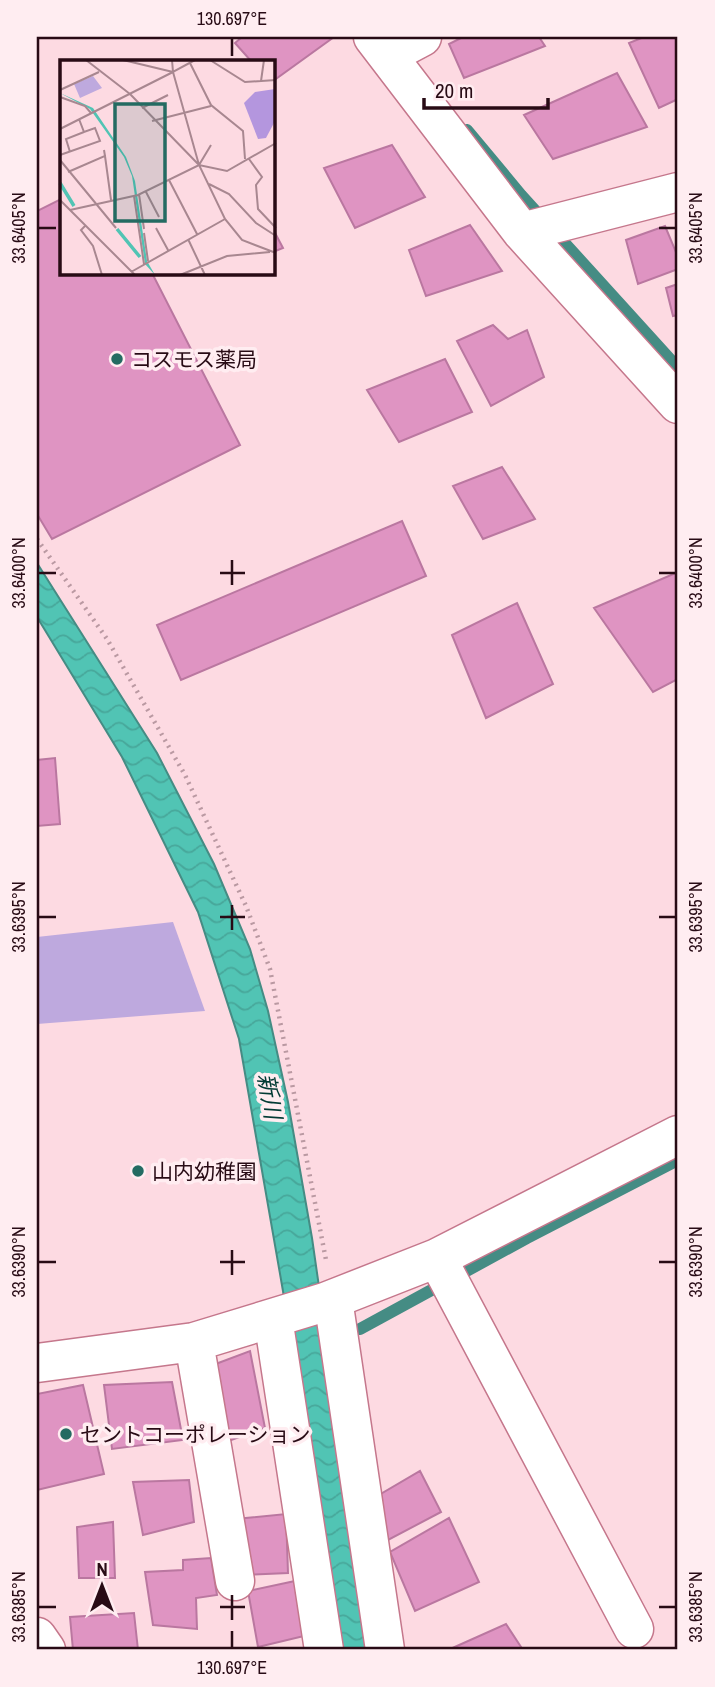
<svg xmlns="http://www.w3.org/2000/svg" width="715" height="1687" font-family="'Archivo Narrow','Noto Sans JP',sans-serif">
<defs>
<pattern id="water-waves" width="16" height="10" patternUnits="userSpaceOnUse" patternTransform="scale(1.75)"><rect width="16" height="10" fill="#51c4b4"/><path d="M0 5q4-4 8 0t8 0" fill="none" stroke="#47a79a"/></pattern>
</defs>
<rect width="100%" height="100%" fill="#fddae2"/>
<path fill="#bea9de" d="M173 922 205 1011 37 1024V937Z"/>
<path fill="url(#water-waves)" stroke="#458c84" stroke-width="2" d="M37 563 157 753 214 864 250 949 268 1011 288 1102 312 1238 371 1650H334L283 1291 239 1039 198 912 122 757 37 617Z"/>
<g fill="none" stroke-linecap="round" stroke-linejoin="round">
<path stroke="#458c84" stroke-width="12" d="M467 130 521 195 678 368
M360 1329 527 1238 678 1160"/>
</g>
<path fill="#df94c2" stroke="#ba77a0" stroke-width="2" d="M242 37H334L273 81V61H251L235 43Z
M463 37H539L545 46 464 78 449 44Z
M644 37H678V99L659 108 629 43Z
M617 73 647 127 553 159 524 115Z
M392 145 425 197 355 228 324 168Z
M61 199V273H152L240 445 52 539 37 514V211Z
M470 225 502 271 426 296 409 250Z
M665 226 678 257V269L638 284 626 240Z
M273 229 283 248 273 252Z
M678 284V315L673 316 666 288Z
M493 325 508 339 527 330 544 377 491 406 457 341Z
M445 359 472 412 399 442 367 390Z
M502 467 535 519 483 539 453 486Z
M402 521 426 576 181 680 157 625Z
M678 572V679L653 692 594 608Z
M517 603 553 684 486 718 452 635Z
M55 758 60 824 37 826V760Z
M250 1351 265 1428 223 1443 213 1365Z
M172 1382 183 1440 112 1449 104 1385Z
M83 1385 104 1474 37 1490V1394Z
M420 1471 441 1512 388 1540 379 1495Z
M189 1480 194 1522 143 1535 133 1482Z
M286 1514 288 1573 243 1575 236 1519Z
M449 1518 479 1582 415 1611 390 1552Z
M113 1522 115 1578H79L77 1527Z
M211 1558 217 1595 196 1598 197 1629 153 1625 145 1572 183 1570V1560Z
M295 1581 304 1636 258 1647 248 1591Z
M134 1613 138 1650H73L70 1617Z
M506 1624 523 1650H448Z"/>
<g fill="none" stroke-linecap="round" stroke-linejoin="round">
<defs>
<path id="minor" d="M373 37 522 232 678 404
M388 55 422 37
M522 232 678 192
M437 1258 634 1629
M333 1299 385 1650
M273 1318 324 1650
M194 1342 235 1581
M37 1363 194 1342 325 1302 437 1258 678 1135
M37 1637 46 1650"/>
</defs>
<use href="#minor" stroke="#c5778c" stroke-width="41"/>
<path stroke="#ba99a2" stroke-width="4.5" stroke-dasharray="2 5" stroke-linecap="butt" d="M37 539 107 639 185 775 246 906 270 969 326 1260"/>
<use href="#minor" stroke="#fff" stroke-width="38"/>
</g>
<path fill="none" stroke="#280b15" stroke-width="2.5" d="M232 38V56M38 228H56M659 228H676M232 560V585M38 573H56M220 573H245M659 573H676M232 905V930M38 917H56M220 917H245M659 917H676M232 1250V1275M38 1262H56M220 1262H245M659 1262H676M232 1595V1620M38 1607H56M220 1607H245M659 1607H676M232 1631V1648"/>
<g fill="#246b62" stroke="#ffedf1" stroke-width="2.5">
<circle cx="117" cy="359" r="7"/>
<circle cx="138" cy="1171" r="7"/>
<circle cx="66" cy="1434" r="7"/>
</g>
<g text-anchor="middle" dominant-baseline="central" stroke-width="7" stroke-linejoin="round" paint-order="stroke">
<g font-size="21" fill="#280b15" stroke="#ffedf1" text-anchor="start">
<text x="131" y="359">コスモス薬局</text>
<text x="152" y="1171">山内幼稚園</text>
<text x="80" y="1434">セントコーポレーション</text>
</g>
<g font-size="23" font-style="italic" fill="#033b35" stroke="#ffedf1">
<text transform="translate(270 1096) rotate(80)">新川</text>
</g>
</g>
<g transform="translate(60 60)">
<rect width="215" height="215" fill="#fddae2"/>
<path d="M33 16 42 28 20 38 14 24Z" fill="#bea9de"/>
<path d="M215 29V61L206 78 198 79 184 43 195 32Z" fill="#b496de"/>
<path d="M0 33 33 48 66 97 75 121 87 201 95 215 85 204 72 116 64 97 30 49Z" fill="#51c4b4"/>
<path fill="none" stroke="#51c4b4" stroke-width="3.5" d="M0 123 14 146M57 169 80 197"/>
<path fill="none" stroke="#a88790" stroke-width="2" d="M26 0 70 34M63 0 113 12M112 0 113 12 135 0M150 0 185 22 216 20M130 3 151 45 183 71 185 99M113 12 139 105 165 159 182 180 216 193M201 21 204 0M0 30 39 12M70 34 139 105M0 37 25 46 31 53M82 48 108 35M92 61 151 46M0 69 113 12M10 92 6 79 24 72M0 95 40 81 35 68 24 72 19 59M45 96 51 140M189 99 202 117 196 125 198 149 216 168M0 100 56 168M139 105 151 85M8 112 45 96 44 90M109 120 137 174M149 124 169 134 196 163 216 176M86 132 99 157M79 134 84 169M74 136 84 204M0 140 75 215M10 150 78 135 139 105 167 111 216 83M26 165 21 170 33 186 42 215M96 168 108 190M84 173 88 201M128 179 145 215M71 212 165 159M120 215 167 196 210 192"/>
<path fill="#246b62" fill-opacity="0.15" stroke="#246b62" stroke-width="3.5" d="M55 44H105V161H55Z"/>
<rect width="215" height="215" fill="none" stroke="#280b15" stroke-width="3.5"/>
</g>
<rect width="715" height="1687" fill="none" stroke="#ffedf1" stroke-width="77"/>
<g transform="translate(102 1586)" stroke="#ffedf1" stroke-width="5" paint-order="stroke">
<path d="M0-5L12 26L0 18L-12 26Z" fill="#280b15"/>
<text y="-10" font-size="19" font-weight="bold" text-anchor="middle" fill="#280b15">N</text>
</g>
<path d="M424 98v10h124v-10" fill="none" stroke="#280b15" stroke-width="3.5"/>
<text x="435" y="98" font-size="21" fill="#280b15" stroke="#ffedf1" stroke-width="5" paint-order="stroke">20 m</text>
<rect x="38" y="38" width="638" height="1610" fill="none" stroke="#280b15" stroke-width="2.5"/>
<g font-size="18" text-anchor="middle" fill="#280b15">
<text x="232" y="25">130.697°E</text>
<text transform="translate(19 228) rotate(-90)" y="6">33.6405°N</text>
<text transform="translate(696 228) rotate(-90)" y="6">33.6405°N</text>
<text transform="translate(19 573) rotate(-90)" y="6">33.6400°N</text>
<text transform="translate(696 573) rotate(-90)" y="6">33.6400°N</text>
<text transform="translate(19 917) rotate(-90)" y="6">33.6395°N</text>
<text transform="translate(696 917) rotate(-90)" y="6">33.6395°N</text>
<text transform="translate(19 1262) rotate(-90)" y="6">33.6390°N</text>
<text transform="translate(696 1262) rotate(-90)" y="6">33.6390°N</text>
<text transform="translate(19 1607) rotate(-90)" y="6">33.6385°N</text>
<text transform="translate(696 1607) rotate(-90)" y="6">33.6385°N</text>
<text x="232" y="1674">130.697°E</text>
</g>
</svg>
